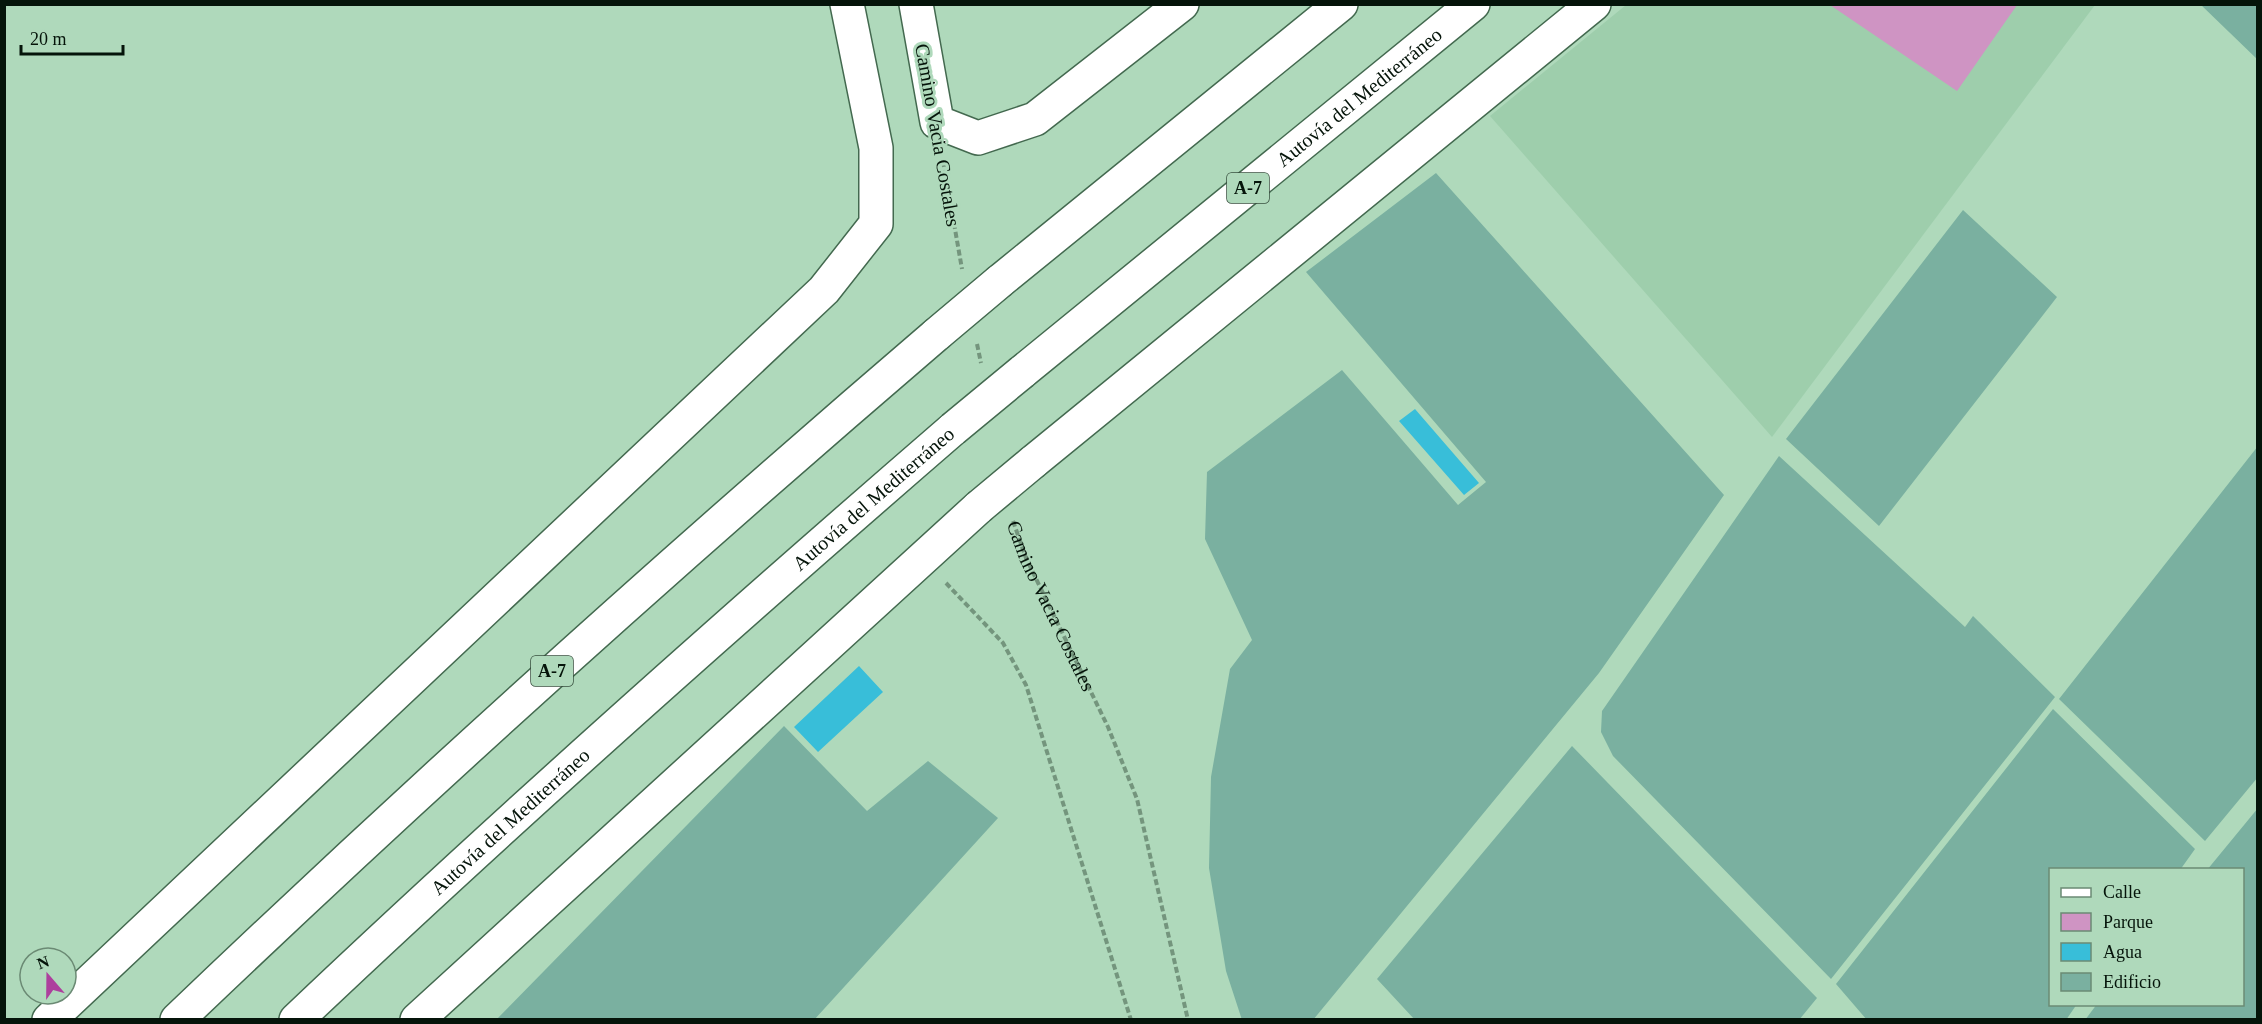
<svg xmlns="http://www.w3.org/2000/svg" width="2262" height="1024" font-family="'Times New Roman',serif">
<rect width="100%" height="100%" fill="#afd9bb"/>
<path fill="#9eceac" d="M1626 5H2095L1772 437 1490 116Z"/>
<path fill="#cf94c3" d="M1830 5H2017L1957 91Z"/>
<path fill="#38bed9" d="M1415 409 1479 483 1464 495 1399 421Z
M859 666 883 692 818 752 794 727Z"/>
<path fill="#7ab0a0" d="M2200 4H2258V60Z
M1436 173 1724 495 1599 673 1313 1020H1242L1226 971 1209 868 1211 777 1230 669 1252 640 1205 539 1207 472 1342 370 1458 505 1486 482 1306 272Z
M1963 210 2057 297 1879 526 1786 439Z
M2258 446V777L2205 841 2059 699Z
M1779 456 1965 627 1973 616 2055 697 1831 979 1613 756 1601 732 1602 711Z
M2053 709 2195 849 2180 870H2050V1004H2077L2066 1020H1867L1836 984Z
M784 726 867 811 928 761 998 818 814 1020H496Z
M1572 746 1817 998 1799 1020H1415L1377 979Z
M2258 808V1020H2085L2097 1004H2242V870H2207Z"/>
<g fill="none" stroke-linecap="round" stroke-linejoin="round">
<defs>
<path id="minor" d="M916 4 937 122 978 138 1035 119 1182 4
M1033 462 1594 4
M49 1020 824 290 876 224V148L847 4
M417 1020 979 507"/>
<g id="highway">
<path d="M1000 281 1341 4"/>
<path id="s2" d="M1022 372 1473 4"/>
<path d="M177 1020C424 784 678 556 937 334"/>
<path id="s3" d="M296 1020C510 817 730 622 953 429"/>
</g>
</defs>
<use href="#minor" stroke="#43694f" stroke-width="36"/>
<use href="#highway" stroke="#43694f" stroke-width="36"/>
<g stroke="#74957d" stroke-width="4" stroke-dasharray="6 3" stroke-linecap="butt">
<path d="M943 161 962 269"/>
<path d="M977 344 981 363"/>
<path id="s1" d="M1013 521 1026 558 1108 727 1137 799 1188 1020"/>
<path d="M946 583 1003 643 1026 685 1131 1020"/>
</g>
<use href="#minor" stroke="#fff" stroke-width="33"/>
<use href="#highway" stroke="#fff" stroke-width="33"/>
<defs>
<path id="minor-bridge" d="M979 507 1033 462"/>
<path id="highway-bridge" d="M937 334 1000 281
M953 429 1022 372"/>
</defs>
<use href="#minor-bridge" stroke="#43694f" stroke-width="36" stroke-linecap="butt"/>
<use href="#highway-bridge" stroke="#43694f" stroke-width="36" stroke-linecap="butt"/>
<use href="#minor-bridge" stroke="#fff" stroke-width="33"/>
<use href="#highway-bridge" stroke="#fff" stroke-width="33"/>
</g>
<g text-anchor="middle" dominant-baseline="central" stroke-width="6" stroke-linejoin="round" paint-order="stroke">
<g fill="#afd9bb" stroke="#384f3f" stroke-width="1.5">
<rect x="1227" y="173" width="42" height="30" rx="4.5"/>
<rect x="531" y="656" width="42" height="30" rx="4.5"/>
</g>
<g font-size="18" font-weight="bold" fill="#05140a">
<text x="1248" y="188">A-7</text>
<text x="552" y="671">A-7</text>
</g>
<g font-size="20" fill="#05140a" stroke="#afd9bb">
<text stroke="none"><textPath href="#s2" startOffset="435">Autovía del Mediterráneo</textPath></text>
<text transform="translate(938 135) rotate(80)">Camino Vacia Costales</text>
<text stroke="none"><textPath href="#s3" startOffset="778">Autovía del Mediterráneo</textPath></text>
<text stroke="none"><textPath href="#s1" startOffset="93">Camino Vacia Costales</textPath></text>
<text stroke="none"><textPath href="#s3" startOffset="292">Autovía del Mediterráneo</textPath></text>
</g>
</g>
<rect width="2262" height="1024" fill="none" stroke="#05140a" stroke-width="12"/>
<rect x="2049" y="868" width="195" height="138" fill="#afd9bb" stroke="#6b8a74" stroke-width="1.5"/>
<rect x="2061" y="888" width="30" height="9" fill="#ffffff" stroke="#6b8a74" stroke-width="1.5"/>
<text x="2103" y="898" font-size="18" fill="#05140a">Calle</text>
<rect x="2061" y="913" width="30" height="18" fill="#cf94c3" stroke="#6b8a74" stroke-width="1.5"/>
<text x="2103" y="928" font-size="18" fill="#05140a">Parque</text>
<rect x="2061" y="943" width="30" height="18" fill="#38bed9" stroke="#6b8a74" stroke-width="1.5"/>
<text x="2103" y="958" font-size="18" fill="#05140a">Agua</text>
<rect x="2061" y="973" width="30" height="18" fill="#7ab0a0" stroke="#6b8a74" stroke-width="1.5"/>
<text x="2103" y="988" font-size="18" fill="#05140a">Edificio</text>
<g transform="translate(48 976) rotate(340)"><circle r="28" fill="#afd9bb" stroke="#6b8a74" stroke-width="1.5"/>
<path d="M0-4.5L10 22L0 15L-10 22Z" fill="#ad3f9d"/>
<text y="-9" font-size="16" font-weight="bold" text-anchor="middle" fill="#05140a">N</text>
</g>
<path d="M21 45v9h102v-9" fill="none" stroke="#05140a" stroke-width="3"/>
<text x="30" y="45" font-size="18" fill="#05140a" stroke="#afd9bb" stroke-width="4.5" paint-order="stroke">20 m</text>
</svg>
